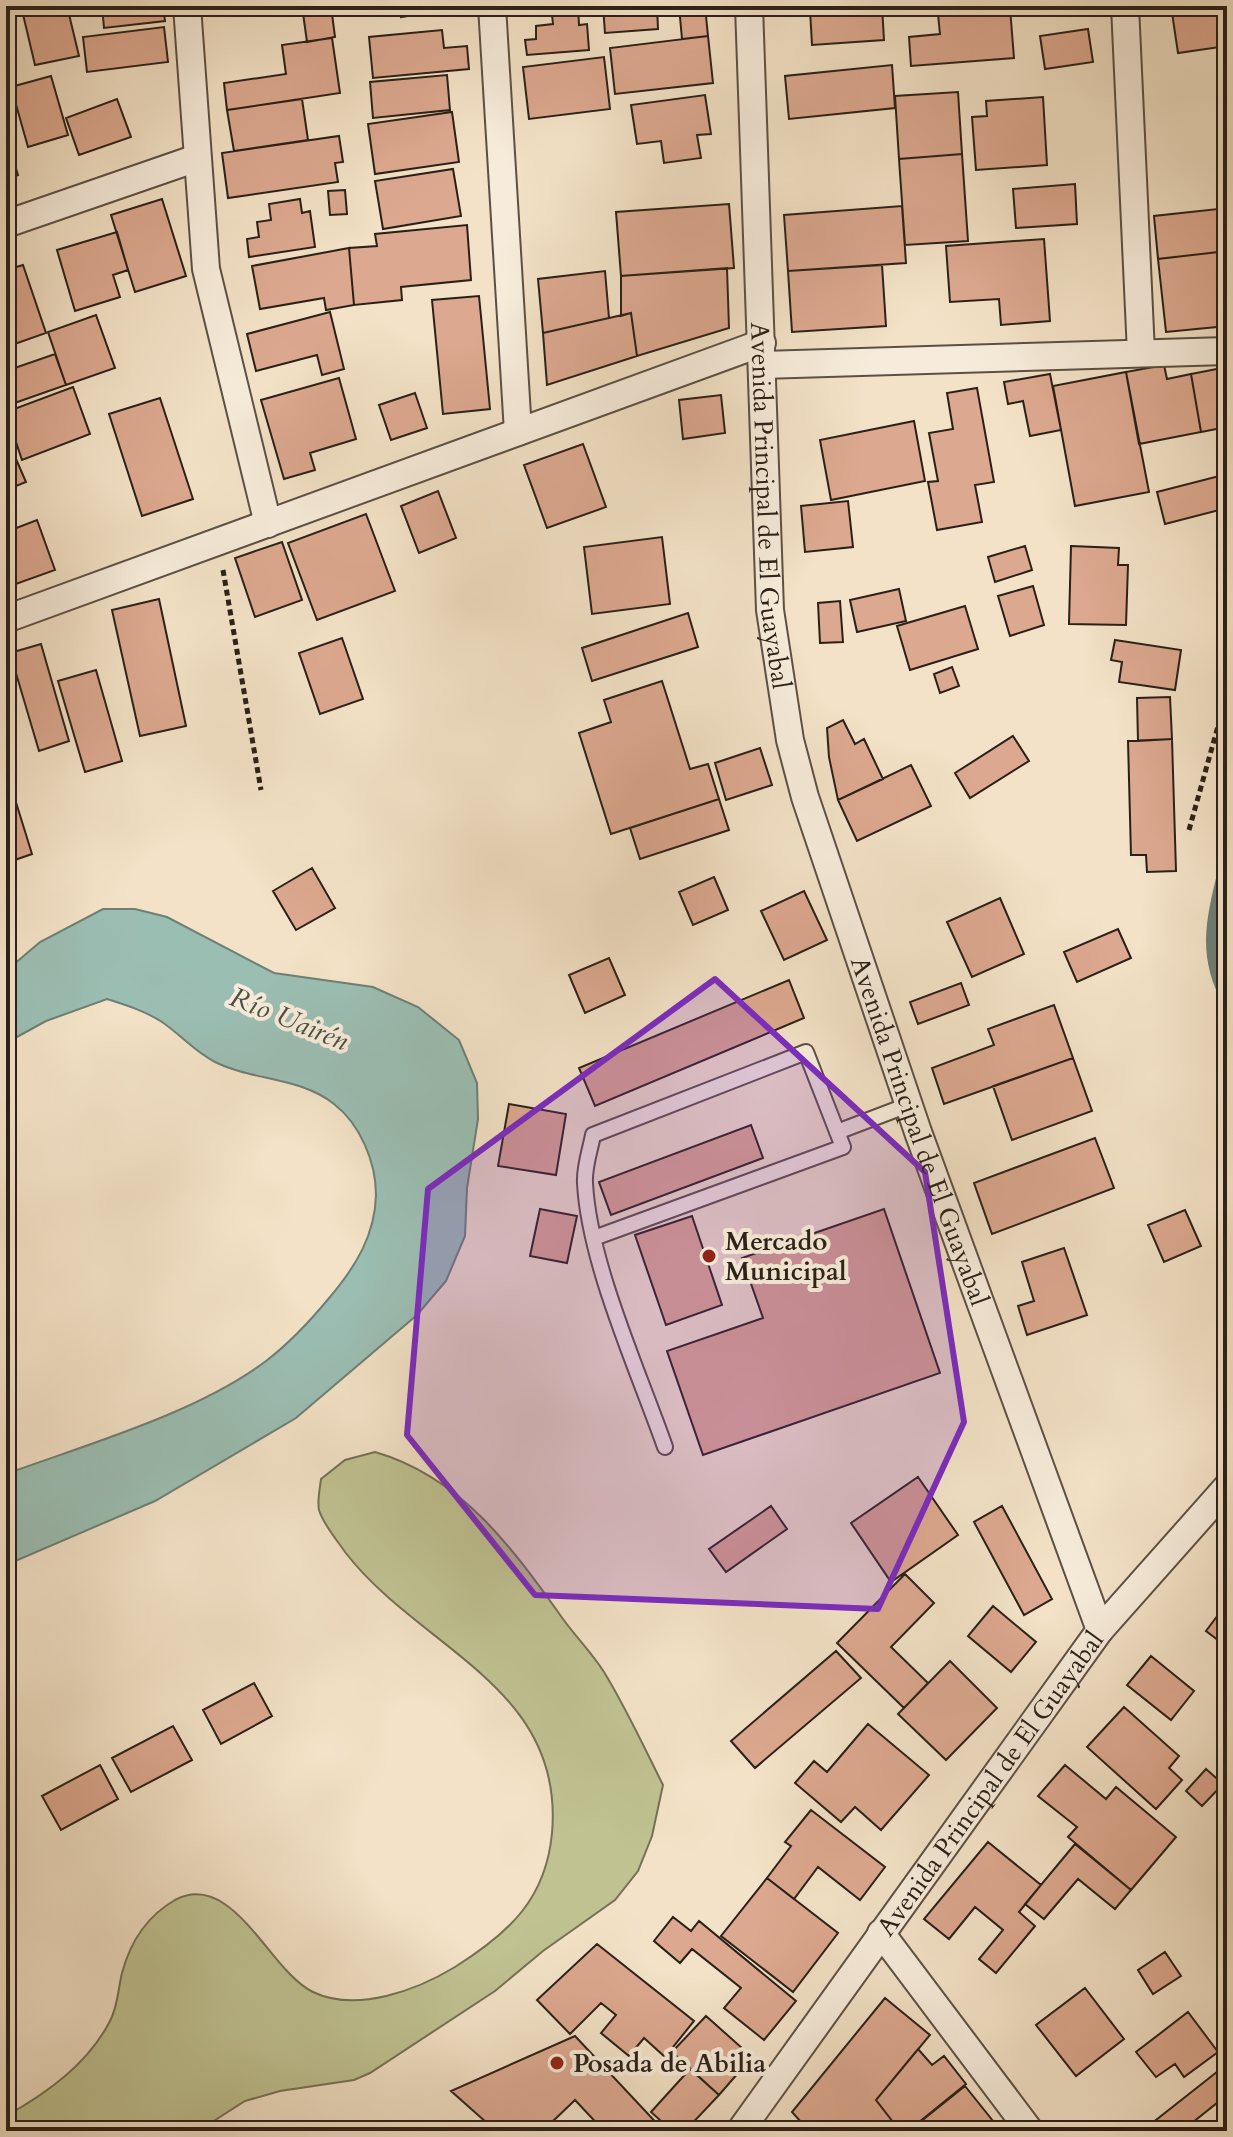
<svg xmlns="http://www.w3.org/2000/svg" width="1233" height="2137" font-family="Cardo,serif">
<rect width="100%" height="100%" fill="#f3e2c7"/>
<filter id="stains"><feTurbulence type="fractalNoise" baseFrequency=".0025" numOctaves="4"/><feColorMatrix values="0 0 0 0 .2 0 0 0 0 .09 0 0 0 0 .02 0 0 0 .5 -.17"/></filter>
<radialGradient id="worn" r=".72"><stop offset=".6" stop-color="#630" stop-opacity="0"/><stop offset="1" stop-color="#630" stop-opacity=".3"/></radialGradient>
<path fill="#c0c292" stroke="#757155" stroke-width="2" d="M375 1452C462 1477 513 1549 563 1619 576 1637 592 1653 604 1672 626 1708 644 1747 663 1785L652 1836 638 1871 615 1900 543 1951 495 1991 370 2073 354 2080 280 2091 245 2101 198 2131H6V2116C47 2093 88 2064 110 2021 118 2006 118 1989 122 1973 130 1943 147 1916 175 1900 233 1869 270 1972 313 1992 357 2013 417 1990 455 1967 509 1933 546 1899 552 1833 565 1686 419 1649 345 1552 337 1540 323 1524 319 1510 317 1501 320 1488 321 1479L345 1460Z"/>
<path fill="#9bbeb3" stroke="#6e7f75" stroke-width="2" d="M103 909H135L167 917 274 973 373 987 418 1007 459 1040 477 1083 478 1119 467 1188 465 1236 446 1281 417 1315 296 1418 155 1501 6 1565V1474C88 1444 197 1413 266 1361 291 1342 311 1320 330 1297 356 1266 375 1235 376 1195 376 1162 360 1124 334 1104 300 1077 254 1081 215 1062 195 1052 181 1035 162 1022 145 1011 126 1005 107 999L46 1021 6 1043V971L40 942Z"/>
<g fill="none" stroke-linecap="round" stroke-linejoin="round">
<path stroke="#6e7f75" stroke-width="10" d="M1227 853C1215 908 1198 949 1227 1001"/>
</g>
<path fill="#dca88f" stroke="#2a2018" stroke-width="2" d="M21 6H67L79 56 35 65Z
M102 6H163L165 21 104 28Z
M302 6H331L335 37 307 42Z
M399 6H451L452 9 401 17Z
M551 6H578L579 25 587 24 589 50 527 55 525 40 536 39V26L553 24Z
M603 6H657L658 29 605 33Z
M679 6H705L708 36 682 39Z
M828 6H882L884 40 812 45 810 10 828 9Z
M1171 6H1227V46L1178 53Z
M1010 8 1014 58 911 66 909 37 940 34 938 14Z
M164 27 168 62 87 72 83 37Z
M1088 29 1093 62 1045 69 1040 36Z
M442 30 444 48 467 46 469 69 373 78 369 37Z
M708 36 713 83 615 94 610 48Z
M332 38 340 93 227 110 224 83 286 74 282 45Z
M604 57 610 109 529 119 523 67Z
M892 65 895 108 789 119 785 76Z
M447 75 450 110 373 118 370 82Z
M51 76 68 135 28 147 11 87Z
M958 92 962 154 899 159 895 96Z
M705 95 711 134 697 135 701 158 664 163 661 141 637 144 631 105Z
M1043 97 1047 165 976 170 972 117 987 116 986 101Z
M117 99 131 137 79 155 66 118Z
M302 99 308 140 234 151 227 110Z
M452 112 459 162 375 174 368 124Z
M6 135 18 175 6 179Z
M339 136 343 162 335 163 338 182 228 198 222 153Z
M962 154 968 241 905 245 899 159Z
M453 169 461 216 383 229 375 181Z
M1075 184 1077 224 1016 228 1013 189Z
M345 190 347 214 330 215 328 191Z
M162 199 186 276 135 292 111 215Z
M300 199 302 213 310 211 315 247 249 257 247 239 259 237 257 222 271 220 269 204Z
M729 204 734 268 621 276 616 212Z
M902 206 906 263 788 271 784 215Z
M1227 208V251L1158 259 1154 216Z
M467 225 471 280 401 287 402 300 354 305 349 248 377 246 375 234Z
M117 232 128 270 113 275 120 297 75 311 57 250Z
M1044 239 1050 321 1001 325 999 299 950 302 946 246Z
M349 248 354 305 326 310 324 298 260 309 252 266Z
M1227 251V326L1166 332 1158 259Z
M23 265 46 333 6 347V270Z
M882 265 886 326 792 332 788 271Z
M727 268 729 328 637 356 631 313 621 316V276Z
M605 271 609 318 543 333 538 279Z
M479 296 490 409 443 414 432 300Z
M330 312 344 369 322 375 317 355 256 371 247 334Z
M631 313 637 356 547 385 543 333Z
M96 315 115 368 66 385 48 332Z
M55 354 66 385 6 406V371Z
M1164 365 1167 379 1191 374 1201 432 1139 444 1126 372Z
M1227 367V427L1201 432 1191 374Z
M1126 372 1149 492 1075 506 1053 386Z
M1050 374 1061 430 1030 436 1023 401 1008 404 1004 382Z
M339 378 356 439 310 453 315 470 284 479 261 400Z
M73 387 90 434 22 460 6 412Z
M977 388 994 482 975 485 982 522 937 530 928 482 938 481 929 433 953 429 947 393Z
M415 393 427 428 391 440 379 405Z
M721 395 725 433 683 439 679 400Z
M160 398 193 499 142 516 109 414Z
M914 421 925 481 831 500 820 440Z
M6 436 26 482 6 490Z
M583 444 606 507 547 528 524 465Z
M1227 474V508L1165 524 1157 492Z
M438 491 456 538 419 553 401 506Z
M848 501 853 547 805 552 801 506Z
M366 514 395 591 317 620 288 543Z
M37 520 55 570 13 585 6 565V532Z
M662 537 670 604 592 614 584 547Z
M282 542 302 600 255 617 235 558Z
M1025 546 1032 570 995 582 988 557Z
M1071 546 1119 548 1118 565H1128L1126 625 1069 624Z
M1033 586 1044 625 1010 636 998 596Z
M899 589 906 621 857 632 850 600Z
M159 599 186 726 140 736 112 610Z
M840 601 843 642 820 643 818 603Z
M965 606 978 649 910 670 897 626Z
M688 613 698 647 592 681 582 648Z
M342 638 363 699 320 714 299 653Z
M1115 640 1181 650 1175 690 1119 682 1122 662 1111 660Z
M41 644 69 741 39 751 10 653Z
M952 667 959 686 940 693 934 674Z
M96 670 122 761 85 772 58 681Z
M662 681 690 769 708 764 719 799 611 834 579 733 611 722 604 700Z
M1170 697 1172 739 1138 741 1137 698Z
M843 720 855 744 864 739 883 779 838 800 829 757 827 728Z
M1013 736 1029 761 970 798 955 773Z
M1172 739 1176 871 1147 872 1146 855H1131L1128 741Z
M760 748 772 785 726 800 715 763Z
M911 765 931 806 857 841 838 800Z
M6 770 32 854 6 863Z
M719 799 729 830 640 859 630 828Z
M312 868 335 908 296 930 273 891Z
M714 877 728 910 693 925 679 892Z
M804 891 827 940 784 960 761 911Z
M1000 898 1024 954 972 977 947 922Z
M1118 929 1131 958 1077 982 1064 952Z
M609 958 625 995 585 1013 569 975Z
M789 980 804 1018 595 1106 579 1068Z
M961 983 969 1005 918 1024 910 1002Z
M1054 1005 1073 1058 944 1104 932 1068 994 1045 988 1029Z
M1073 1058 1092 1111 1012 1140 993 1086Z
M509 1104 566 1114 556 1175 498 1166Z
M751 1125 763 1158 611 1215 599 1182Z
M1095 1138 1114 1188 992 1234 974 1183Z
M540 1209 577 1216 567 1263 530 1256Z
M884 1209 940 1373 703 1455 667 1351 763 1318 742 1258Z
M1185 1210 1201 1246 1164 1262 1148 1225Z
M692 1216 722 1305 666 1325 635 1235Z
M1064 1248 1087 1315 1027 1335 1018 1306 1034 1301 1022 1262Z
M918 1477 958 1535 891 1582 851 1523Z
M771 1506 787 1529 726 1572 709 1549Z
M1002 1506 1052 1599 1024 1615 974 1522Z
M1227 1531V1548L1218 1541Z
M905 1574 934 1603 891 1647 928 1683 904 1708 837 1643Z
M1227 1603V1647L1206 1631Z
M993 1606 1036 1642 1011 1672 968 1636Z
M836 1651 861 1678 755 1768 731 1741Z
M1151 1656 1194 1691 1171 1720 1127 1685Z
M950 1661 997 1708 946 1760 898 1714Z
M254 1683 272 1716 221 1744 203 1710Z
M1124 1707 1179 1756 1169 1768 1182 1780 1156 1809 1087 1747Z
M868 1724 929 1775 881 1830 855 1807 841 1822 795 1783 814 1761 827 1772Z
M173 1726 192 1760 131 1792 112 1758Z
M100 1765 118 1799 61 1830 42 1796Z
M1065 1765 1106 1799 1116 1787 1176 1837 1131 1890 1068 1837 1077 1827 1038 1796Z
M1206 1769 1223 1784 1202 1806 1186 1791Z
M811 1810 885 1867 860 1900 818 1867 794 1899 767 1878 791 1846 785 1842Z
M988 1842 1041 1885 1019 1912 1035 1926 996 1973 979 1959 1003 1930 975 1907 949 1939 924 1919Z
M1075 1844 1131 1890 1115 1909 1078 1879 1044 1919 1025 1904Z
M767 1878 838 1933 793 1992 721 1936Z
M673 1917 691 1931 699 1921 796 2001 764 2040 724 2008 741 1988 692 1949 680 1963 654 1941Z
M597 1944 694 2021 665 2057 644 2038 629 2056 601 2033 616 2015 601 2003 570 2034 537 2000Z
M1165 1952 1181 1976 1153 1994 1138 1970Z
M1085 1988 1124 2039 1076 2076 1036 2025Z
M885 1998 930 2035 876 2100 900 2131H809L792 2112Z
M1188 2012 1218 2052 1184 2077 1175 2064 1156 2077 1136 2052Z
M706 2016 752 2057 719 2095 672 2052Z
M575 2036 664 2131H604L575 2100 550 2124 559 2131H496L451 2091Z
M918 2049 932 2065 944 2056 966 2084 908 2131H900L876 2100Z
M1227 2064V2105L1222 2099 1187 2127 1190 2131H1142Z
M690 2069 719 2095 685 2131H672L651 2112Z
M965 2086 1001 2131H909Z"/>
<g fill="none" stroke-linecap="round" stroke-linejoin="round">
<defs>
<path id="service" d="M837 1132 908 1105
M594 1238 843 1147 806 1052 593 1135C590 1151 584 1167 585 1183 589 1263 638 1370 665 1447"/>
<g id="minor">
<path d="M187 6 206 269 268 524"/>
<path d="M492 6 518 432"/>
<path id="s1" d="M749 6 770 610 790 740 805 797 918 1132 1100 1630"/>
<path d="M1125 6 1141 353"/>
<path d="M6 224 197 158"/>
<path d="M762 365 1227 351"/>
<path d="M6 619 762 343"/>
<path d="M881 1933 1030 2131"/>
<path id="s2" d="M740 2131 1100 1630 1227 1487"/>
</g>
</defs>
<use href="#service" stroke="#5c5044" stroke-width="18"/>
<use href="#minor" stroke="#5c5044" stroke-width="30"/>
<path stroke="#2a2018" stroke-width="5" stroke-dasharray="6 4" stroke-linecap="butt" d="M223 570 261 790
M1189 830 1227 694"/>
<use href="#service" stroke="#f7ecdb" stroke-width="14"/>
<use href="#minor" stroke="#f7ecdb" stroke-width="26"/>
</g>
<path fill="#7b2cbf" fill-opacity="0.2" stroke="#7b2cbf" stroke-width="6" stroke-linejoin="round" d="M715 979 925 1172 964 1422 878 1609 535 1595 407 1435 428 1189Z"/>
<g fill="#8f2418" stroke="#f7ecdb" stroke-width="3">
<circle cx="709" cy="1256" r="8"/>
<circle cx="557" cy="2063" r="8"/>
</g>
<g text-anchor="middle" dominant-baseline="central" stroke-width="8" stroke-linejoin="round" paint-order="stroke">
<g font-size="26" fill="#2a2018" stroke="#f7ecdb">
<text stroke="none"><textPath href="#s1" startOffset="500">Avenida Principal de El Guayabal</textPath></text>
<text stroke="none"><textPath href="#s1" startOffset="1148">Avenida Principal de El Guayabal</textPath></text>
<text stroke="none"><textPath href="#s2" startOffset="428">Avenida Principal de El Guayabal</textPath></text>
</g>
<g font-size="26" font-weight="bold" fill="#2a2018" stroke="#f7ecdb" text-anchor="start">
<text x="725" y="1241">Mercado<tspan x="725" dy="30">Municipal</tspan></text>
<text x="573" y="2063">Posada de Abilia</text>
</g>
<g font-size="28" font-style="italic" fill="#4c4f46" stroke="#f7ecdb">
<text transform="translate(289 1019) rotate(22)">Río Uairén</text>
</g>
</g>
<rect width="1233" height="2137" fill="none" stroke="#f3e2c7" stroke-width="32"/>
<rect x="8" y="8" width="1217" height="2121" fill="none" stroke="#2a2018" stroke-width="4"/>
<rect x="16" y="16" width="1201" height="2105" fill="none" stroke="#2a2018" stroke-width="2"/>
<rect width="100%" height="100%" filter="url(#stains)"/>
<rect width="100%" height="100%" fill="url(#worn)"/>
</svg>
